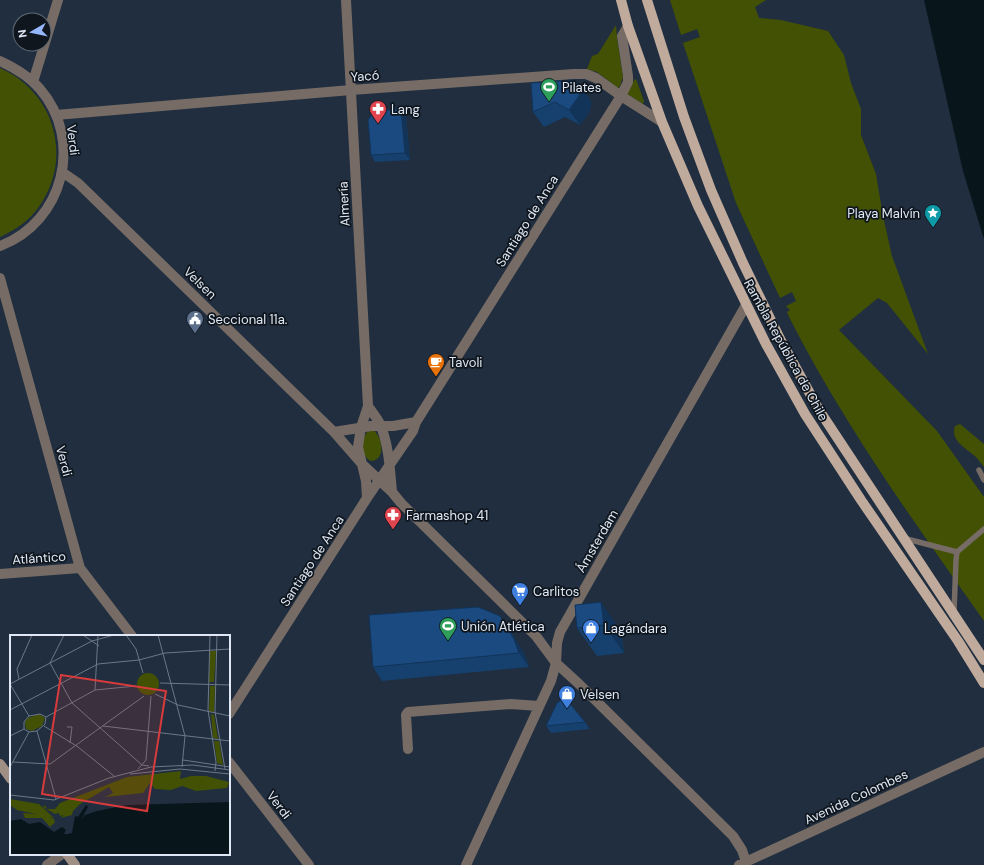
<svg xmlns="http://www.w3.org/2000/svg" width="984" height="865" font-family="'DM Sans',sans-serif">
<rect width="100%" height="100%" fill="#202e3f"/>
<path fill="#425103" d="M670 0H766L755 7 759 18 781 20 828 31 844 55 851 83 861 109V135L876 174 883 216 892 256 928 354 887 303 878 298 839 330 937 431 984 497V621C914 522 844 425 789 317L787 312 790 310 786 306 796 301 792 292 780 298 736 203 683 43 700 37 697 29 681 35Z
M616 25 617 38 623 77 620 86 618 88 597 72 587 69 592 56 598 54Z
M0 68C55 92 74 159 38 208 29 221 15 230 0 237Z
M636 79 644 101 643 104 627 94 634 80Z
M960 424 984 444V467C981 464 979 460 976 457 966 448 950 441 955 426Z
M373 430C383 437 386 460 371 461 361 456 361 441 367 432Z"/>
<path fill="#08151a" d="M924 0H984V239L963 171Z"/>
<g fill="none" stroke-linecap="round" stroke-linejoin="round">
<path stroke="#766c65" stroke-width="5.5" d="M979 470 984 480
M903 538 957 552
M954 612 956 560 957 552 984 529"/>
<path stroke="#766c65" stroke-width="10" d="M346 0 368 406 361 427 358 447 366 481 367 498
M0 61C15 68 29 76 40 89 84 140 64 222 0 246
M33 82 58 0
M56 115 351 90 574 74H586L596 78 621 96 662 122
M62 172 78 183 334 432 362 464 392 492 401 503 536 636 556 663 579 684 733 836 742 850 747 865
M0 278 80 568 132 636
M368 406C372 412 377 418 380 424 389 445 390 470 392 492
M334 432 371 426H393L416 422
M0 574 80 568
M229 714 367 498 413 431 416 422 621 96 628 82V76L622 36 628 26
M408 749 406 715 408 712 511 704 539 706
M229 762 309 865
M47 865 62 854
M466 865 551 681 556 663 557 643 560 632 746 305
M739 865 984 752"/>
<path stroke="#9f8f84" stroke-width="10" d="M0 764 11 779
M67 854 75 865"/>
<path stroke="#bfaa9c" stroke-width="10" d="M621 0 628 26 662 122 698 206 766 344 805 414 861 500 958 641 984 683
M647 0 684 117 711 190 743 263 780 339 819 410 984 660"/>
</g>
<path fill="#16406d" d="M580 86 591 101 590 111 580 125 565 117 544 127 533 112Z
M406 116 410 160 375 162 371 155Z
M575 605 621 631 624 653 597 656 577 628Z
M500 616 510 630 524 653 529 667 382 681 373 667Z
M585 722 590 729 551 733 546 726Z"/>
<path fill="#123459" d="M580 86 591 101 590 111 580 125 569 110Z
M401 109 406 116 410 160 405 153Z
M601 602 621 631 624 653 604 625Z
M500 616 510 630 524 653 529 667 519 653Z"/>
<path fill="#1a4a7f" stroke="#123459" d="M574 80 580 86 579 96 569 110 555 102 533 112 531 83Z
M401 109 405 153 371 155 368 120 374 111Z
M601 602 604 625 577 628 575 605Z
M478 607 500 616 514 639 519 653 373 667 369 615Z
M561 700H567L585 722 546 726 557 703Z"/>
<defs>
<symbol id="stadium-pin" viewBox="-11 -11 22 30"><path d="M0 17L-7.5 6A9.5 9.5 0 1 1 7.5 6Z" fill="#2e9e5b" stroke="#0f161e"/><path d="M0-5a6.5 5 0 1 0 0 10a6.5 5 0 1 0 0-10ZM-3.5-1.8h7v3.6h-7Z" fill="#fff"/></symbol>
<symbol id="pharmacy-pin" viewBox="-11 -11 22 30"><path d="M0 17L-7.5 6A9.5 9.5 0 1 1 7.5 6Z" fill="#e0444e" stroke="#0f161e"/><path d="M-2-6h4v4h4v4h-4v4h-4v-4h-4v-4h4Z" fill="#fff"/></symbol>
<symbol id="sight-pin" viewBox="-11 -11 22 30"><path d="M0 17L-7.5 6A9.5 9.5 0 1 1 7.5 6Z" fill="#0f9aa8" stroke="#0f161e"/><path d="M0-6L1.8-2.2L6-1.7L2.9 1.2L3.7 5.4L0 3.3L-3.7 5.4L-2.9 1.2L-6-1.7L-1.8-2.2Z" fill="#fff"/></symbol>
<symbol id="civic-pin" viewBox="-11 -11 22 30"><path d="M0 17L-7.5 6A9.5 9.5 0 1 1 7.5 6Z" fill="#5c6f8a" stroke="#0f161e"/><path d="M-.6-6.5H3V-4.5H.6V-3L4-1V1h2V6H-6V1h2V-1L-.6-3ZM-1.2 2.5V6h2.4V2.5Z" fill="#fff"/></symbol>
<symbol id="cafe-pin" viewBox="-11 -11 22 30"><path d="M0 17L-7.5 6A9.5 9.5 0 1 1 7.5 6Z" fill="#e8710a" stroke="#0f161e"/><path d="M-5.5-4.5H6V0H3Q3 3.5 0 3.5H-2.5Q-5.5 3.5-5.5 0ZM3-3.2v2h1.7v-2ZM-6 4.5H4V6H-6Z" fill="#fff"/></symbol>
<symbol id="supermarket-pin" viewBox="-11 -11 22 30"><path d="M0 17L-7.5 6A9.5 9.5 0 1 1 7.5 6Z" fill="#3f7fe0" stroke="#0f161e"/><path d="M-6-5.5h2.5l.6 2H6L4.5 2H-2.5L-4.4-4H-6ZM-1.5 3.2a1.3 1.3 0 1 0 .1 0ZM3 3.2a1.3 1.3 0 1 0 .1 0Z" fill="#fff"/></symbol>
<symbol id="shop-pin" viewBox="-11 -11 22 30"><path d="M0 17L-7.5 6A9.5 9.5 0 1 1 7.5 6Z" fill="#3f7fe0" stroke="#0f161e"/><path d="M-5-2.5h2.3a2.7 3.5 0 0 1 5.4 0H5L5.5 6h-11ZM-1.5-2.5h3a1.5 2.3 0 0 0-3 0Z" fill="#fff"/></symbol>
</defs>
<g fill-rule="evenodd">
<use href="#stadium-pin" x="539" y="77" width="20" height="27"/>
<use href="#pharmacy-pin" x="368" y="99" width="20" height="27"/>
<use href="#sight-pin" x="923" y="203" width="20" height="27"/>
<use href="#civic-pin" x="185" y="309" width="20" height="27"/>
<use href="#cafe-pin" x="426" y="352" width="20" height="27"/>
<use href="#pharmacy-pin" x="383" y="505" width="20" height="27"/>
<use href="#supermarket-pin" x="510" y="581" width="20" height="27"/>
<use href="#stadium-pin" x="438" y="616" width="20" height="27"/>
<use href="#shop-pin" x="581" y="618" width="20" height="27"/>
<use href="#shop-pin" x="557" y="684" width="20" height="27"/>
</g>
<g text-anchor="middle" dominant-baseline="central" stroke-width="3.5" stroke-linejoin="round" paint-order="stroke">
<g font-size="13" fill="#dfe8f4" stroke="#0f161e">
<text transform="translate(365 76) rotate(-4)">Yacó</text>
<text transform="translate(73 140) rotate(83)">Verdi</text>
<text transform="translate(344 204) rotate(-93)">Almería</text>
<text transform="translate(527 221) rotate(-58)">Santiago de Anca</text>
<text transform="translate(200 283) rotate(44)">Velsen</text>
<text transform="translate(786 350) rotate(61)">Rambla República de Chile</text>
<text transform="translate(64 461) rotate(75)">Verdi</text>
<text transform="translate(597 541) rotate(-60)">Ámsterdam</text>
<text transform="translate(39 558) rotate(-4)">Atlántico</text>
<text transform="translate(312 561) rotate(-57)">Santiago de Anca</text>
<text transform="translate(856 797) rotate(-25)">Avenida Colombes</text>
<text transform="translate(279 805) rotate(52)">Verdi</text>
</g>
<g font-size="13" fill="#dfe8f4" stroke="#0f161e" text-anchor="start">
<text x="562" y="87">Pilates</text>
<text x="391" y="109">Lang</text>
<text x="920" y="213" text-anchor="end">Playa Malvín</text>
<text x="208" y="319">Seccional 11a.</text>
<text x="449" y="362">Tavoli</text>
<text x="406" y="515">Farmashop 41</text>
<text x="533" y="591">Carlitos</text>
<text x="461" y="626">Unión Atlética</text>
<text x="604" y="628">Lagándara</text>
<text x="580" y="694">Velsen</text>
</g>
</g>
<g transform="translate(10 635)">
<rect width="220" height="220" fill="#202e3f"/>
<path d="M200 16H206L204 47H199ZM127 49a11 11 0 1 1 22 0a11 11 0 1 1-22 0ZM200 51H205L204 77 199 76ZM29 79 35 83 32 91 22 96 16 94 15 87 18 83ZM201 79 204 80 208 104 203 103ZM204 106H209L213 130 207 128ZM171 136 170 144 181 141H196L219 147 217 153 186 156 172 151 161 155 145 154 140 148 133 158 95 162 103 158 99 152 70 169 63 176 62 180 50 183 54 180 50 181 49 178 45 179 33 172 35 170 37 174H45L50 168 117 142ZM0 164 29 169 44 183 7 175 0 170ZM13 178 34 180 44 184 45 187 40 192 32 183H15Z" fill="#425103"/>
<path d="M220 167V220H0V186L11 184 19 189 30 187 44 197 52 192 56 195 54 199H58L62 198 65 181 68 182 76 170 78 172 71 185 75 180 87 176 117 170Z" fill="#08151a"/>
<path fill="none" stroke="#6c7887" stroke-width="1" d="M54 0 40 28 62 68 132 130 139 131M73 0 89 11M116 0 126 14 133 38M148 0 175 101 172 132M200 0 198 75 206 127 205 136M207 0 205 77 215 134M9 44 7 34 22 0M150 48 220 50M0 49 82 6 104 0M0 49 19 81M85 55 88 0M145 59 168 70 220 81M0 75 88 29 129 25 155 18 220 14M36 82 85 55 126 51M34 91 68 112 104 141M93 91 220 106M57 92H62L60 108M14 94V87L19 81 30 79 36 82M14 94 19 97 27 96 35 89 36 82M27 96 46 164M0 101 14 94M173 125 220 132M3 127 40 129 134 61M0 132 19 97M128 134 136 125 141 61M120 139 170 134 220 139M0 160 44 165 99 143 141 132 183 130 220 135"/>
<path fill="#d73b3c" fill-opacity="0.15" stroke="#d73b3c" stroke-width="2" d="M51 40 156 56 137 176 32 159Z"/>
<rect width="220" height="220" fill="none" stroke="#dfe8f4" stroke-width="2"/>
</g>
<g transform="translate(32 32) rotate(261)"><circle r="19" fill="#0f161e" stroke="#626a74"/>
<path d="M0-3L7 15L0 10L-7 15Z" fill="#95b7fd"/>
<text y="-6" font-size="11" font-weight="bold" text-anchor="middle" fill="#dfe8f4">N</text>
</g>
</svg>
